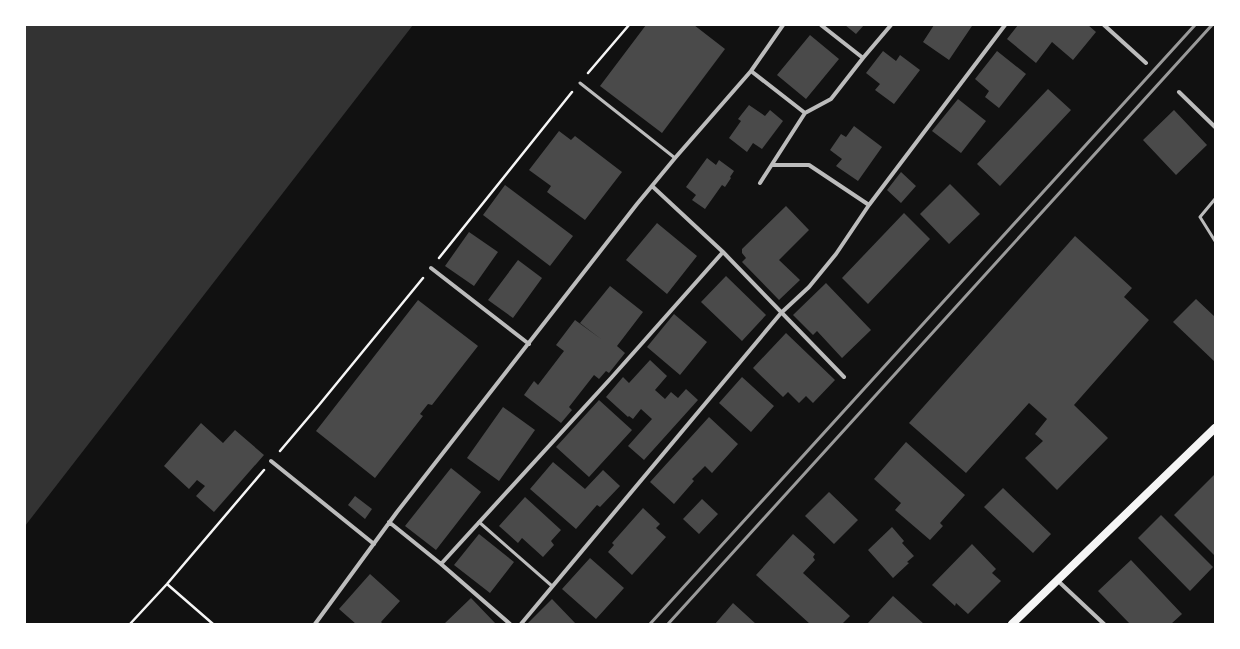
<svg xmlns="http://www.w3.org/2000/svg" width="1240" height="649" font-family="Cabin,sans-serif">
<rect width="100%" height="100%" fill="#111"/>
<path fill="#333" d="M25 25H413L25 526Z"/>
<path fill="#4a4a4a" d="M646 25H694L725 49 662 133 600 86Z
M845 25H864L856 34Z
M934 25 972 26 949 60 923 42Z
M1018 25H1088L1096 32 1073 60 1052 42 1036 63 1007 39Z
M810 35 839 59 806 99 777 75Z
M883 51 896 61 900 55 920 70 894 104 875 90 880 84 866 73Z
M997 51 1026 74 999 108 985 97 989 91 975 79Z
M1048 89 1071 110 1000 186 977 164Z
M958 99 986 121 961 153 932 131Z
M749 105 765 116 770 110 783 121 762 149 753 143 747 152 729 138 741 121 738 119Z
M1174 110 1207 145 1176 175 1143 140Z
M854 126 882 147 858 181 836 166 842 159 830 150 841 134 846 137Z
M559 131 571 140 575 136 622 172 585 220 547 192 551 186 529 170Z
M707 158 716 165 719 160 734 171 730 177 731 178 725 187 722 185 705 209 692 200 696 195 686 187Z
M901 172 916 186 901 203 887 190Z
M950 184 980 214 949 244 920 214Z
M505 185 573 236 550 266 483 215Z
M786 206 809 230 779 260 800 280 779 300 742 262 746 258 742 253V249Z
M904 213 930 239 868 304 842 278Z
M657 223 697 256 667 294 626 260Z
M469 232 498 252 474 286 445 266Z
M1075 236 1132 288 1124 297 1149 320 1074 405 1108 438 1057 490 1025 458 1043 441 1035 434 1047 419 1029 403 966 473 909 423Z
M518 260 542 278 513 318 488 300Z
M726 276 766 315 742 341 701 302Z
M826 283 871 330 842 358 817 331 813 335 793 315Z
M610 286 643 312 617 346 625 353 609 373 606 371 599 379 594 375 569 407 572 410 561 423 524 395 534 381 538 385 564 351 556 345 575 320 601 339 580 323Z
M1196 299 1215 317V362L1173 322Z
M418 300 478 346 432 405 428 404 420 414 423 416 375 478 316 431Z
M674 314 707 342 680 375 647 347Z
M786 333 835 380 813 403 806 396 799 403 788 392 783 397 753 368Z
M650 360 667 376 655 390 665 399 671 392 678 398 686 389 698 400 644 460 628 446 652 419 641 409 633 419 629 416 628 417 606 397 623 377 629 383Z
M742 377 774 406 751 432 719 403Z
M599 400 632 430 589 477 556 447Z
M503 407 535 430 499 481 467 458Z
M709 417 738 444 712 473 705 466 692 479 694 481 674 504 650 482Z
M201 423 223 443 235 430 264 455 214 512 196 496 205 486 197 480 189 489 164 466Z
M906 442 965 495 940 523 943 526 930 540 895 510 901 503 874 479Z
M553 462 585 489 603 470 620 486 600 507 597 505 576 529 530 489Z
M451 468 481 492 436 550 405 526Z
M1215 474V556L1174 515Z
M1003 488 1051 534 1033 553 984 507Z
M829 492 858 520 834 544 805 516Z
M355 496 372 509 365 519 348 505Z
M525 497 561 530 551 541 554 545 543 557 522 538 518 543 499 526Z
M702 499 718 514 699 534 683 519Z
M643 508 660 524 656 528 666 537 632 575 608 552 614 545 612 543Z
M1161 515 1213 567 1190 591 1138 538Z
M892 527 904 541 902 543 914 556 907 562 909 563 893 578 868 550Z
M479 534 514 562 490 593 454 565Z
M793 534 815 554 813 557 815 560 803 573 850 616 842 624H810L756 575Z
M972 544 996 569 992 573 1001 581 968 614 956 603 955 606 932 585Z
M590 558 624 588 596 619 562 589Z
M1131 560 1182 614 1171 624H1130L1098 591Z
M370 574 400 601 381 622 383 624H356L339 609Z
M893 596 924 624H867Z
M471 598 496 624H444Z
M552 599 576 624H527Z
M733 603 756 624H715Z"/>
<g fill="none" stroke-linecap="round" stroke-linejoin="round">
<path stroke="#f5f5f5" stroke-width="2.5" d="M588 73 629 25
M439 258 572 92
M280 451 319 405 423 278
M167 584 213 624
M130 624 167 584 264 470"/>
<path stroke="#bcbcbc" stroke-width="3" d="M580 83 675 158
M1215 199 1200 217 1215 241
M479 522 552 586"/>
<path stroke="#bcbcbc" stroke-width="4" d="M1104 25 1146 63
M863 58 891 25
M751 71 805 113 831 99 863 58 821 25
M1179 92 1215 127
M772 165H809L869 205
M760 183 805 113
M652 186 723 252 844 377
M431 268 529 344
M271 461 374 544
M389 522 441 564 510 624
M441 564 612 377 723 252
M1057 580 1104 624
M315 624 397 512 637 204 675 158 751 71 783 25
M521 624 781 313 809 287 836 254 869 205 1005 25"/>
<path stroke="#f5f5f5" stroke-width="8" d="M1012 624 1215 428"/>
<path stroke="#9a9a9a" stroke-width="3" d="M650 624 1195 25
M668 624 1212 25"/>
</g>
<rect width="1240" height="649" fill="none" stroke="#ffffff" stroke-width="52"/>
</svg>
